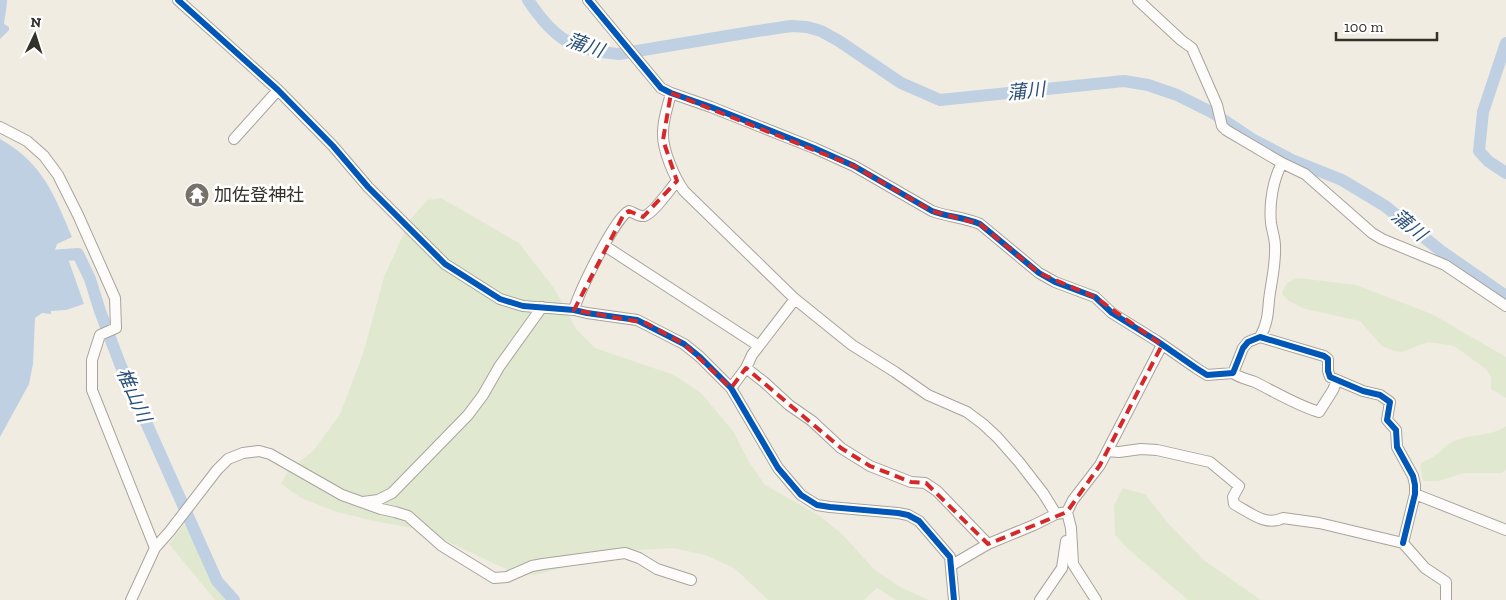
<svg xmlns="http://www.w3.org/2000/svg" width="1506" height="600" font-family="'Zilla Slab','Noto Sans JP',serif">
<rect width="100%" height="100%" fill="#f1ece2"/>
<path fill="#e0e9d0" d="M441 198 519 243 554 288 577 330 595 348 674 375 701 393 733 431 749 462 765 485 820 516 843 535 874 569 900 587 929 600H896L877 588 864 600H768L734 568 705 555 673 548 624 551 535 575 514 573 423 530 374 521 334 511 301 498 281 484 288 471 314 450 340 414 363 354 384 277 410 220 427 200Z
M1300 278 1356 285 1432 314 1506 357V398L1491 389V378L1486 369 1454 346 1428 342 1402 352 1391 350 1382 346 1360 321 1305 309 1289 301 1282 294C1284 283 1290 280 1300 278Z
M1506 426V470L1501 473H1464L1438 481H1423L1420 465C1424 460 1428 460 1433 457 1440 453 1446 444 1454 441 1472 433 1491 437 1506 426Z
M1123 488 1145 494 1167 522 1205 561 1261 600H1188L1128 549 1115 535 1114 505Z
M184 524 229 600H215L169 544Z"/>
<path fill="#bfd0e2" d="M0 0H7C7 8 5 15 4 24L9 27V30L0 39Z
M0 139C42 162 55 196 72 237L57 244 55 250 57 252 65 250 84 304 66 310 51 311V314L42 313 35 318 33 364 29 384 0 437Z"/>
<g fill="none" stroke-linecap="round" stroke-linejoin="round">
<path stroke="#bfd0e2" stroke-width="12" d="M528 0C554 39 571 50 619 54L751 32 791 26 807 27 821 31 839 41 901 83 940 100 1124 81 1148 85 1177 95 1213 113 1252 139 1292 160 1342 180 1385 206 1441 251 1506 296
M1506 43 1483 112 1479 151 1488 161 1506 173
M50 256 78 254 90 279 100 311 120 364 217 581 234 600"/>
<defs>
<path id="minor" d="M178 0 278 90 333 146 368 187 445 264 500 299 523 306 574 310 587 313 637 320 684 344 700 357 731 388 778 468 801 495 817 505 830 507 898 513 908 515 919 521 950 557 954 600
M588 0 661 88 671 93 711 107 814 148 854 166 932 211C948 217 964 217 980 224L1039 273 1055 282 1095 297 1112 313 1157 341 1196 368 1207 375 1233 373 1243 348 1248 342 1260 337 1324 356 1328 359V371L1330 377 1363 391 1380 395 1390 402 1387 420 1396 430 1397 447 1413 476 1415 485V494L1403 543
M1138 0 1181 40 1192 48 1217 105 1222 126 1226 130 1282 163 1305 174 1372 233 1382 239 1445 265 1506 306
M671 93C668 106 663 119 663 132 662 149 674 177 684 191L795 299 852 345 895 372 928 395 967 412 983 424 997 437 1019 462 1043 493 1056 514
M0 127 27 141 44 156 58 175 78 215 115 298 116 328 100 335 92 360V390L155 548
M234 139 278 90
M605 246 759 346
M574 310C579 292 615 217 629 211 633 212 639 217 644 216 653 214 670 189 677 181
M1260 337C1267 325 1268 314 1269 300 1271 283 1276 264 1275 246 1275 238 1272 231 1271 223 1269 203 1273 180 1282 163
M746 368 764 382 789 405 812 421 841 448 870 466 911 482 925 483 937 491 988 544
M1233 373C1240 378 1247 379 1255 382 1277 393 1296 405 1319 412L1333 390 1337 380
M731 388 746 368 752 355 795 299
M1107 451 1119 452 1141 449 1157 450 1210 462 1239 486 1233 497 1234 504C1249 512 1266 527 1283 518L1319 523 1403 543 1425 568 1446 582V600
M1415 494 1506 530
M363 502 378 500 392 493 468 415 483 395 499 367 542 307
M1067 512 1071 528 1073 564 1096 600
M952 565 988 544 1034 525 1056 514 1067 512 1073 500 1100 465 1162 345
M131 600 155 548 170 531 217 470 228 459 243 453 259 451 270 454 342 495 381 509 395 512 408 516 442 546 494 578 507 577 532 566 543 564 625 553 639 558 657 569 691 580
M1040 600 1062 568 1066 541"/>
</defs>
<use href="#minor" stroke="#a8a49d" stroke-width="12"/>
<use href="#minor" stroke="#fdfcfb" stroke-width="10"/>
<defs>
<path id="cycleway" d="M178 0 278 90 333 146 368 187 445 264 500 299 523 306 574 310 587 313 637 320 684 344 700 357 731 388 778 468 801 495 817 505 830 507 898 513 908 515 919 521 950 557 954 600
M588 0 661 88 671 93 711 107 814 148 854 166 932 211C948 217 964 217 980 224L1039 273 1055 282 1095 297 1112 313 1157 341 1196 368 1207 375 1233 373 1243 348 1248 342 1260 337 1324 356 1328 359V371L1330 377 1363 391 1380 395 1390 402 1387 420 1396 430 1397 447 1413 476 1415 485V494L1403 543"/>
</defs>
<use href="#cycleway" stroke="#fff" stroke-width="9"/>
<use href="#cycleway" stroke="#0057b8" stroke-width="6"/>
</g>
<path fill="none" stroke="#d62828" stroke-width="4" stroke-dasharray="10 6" stroke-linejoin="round" d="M671 93 854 166 932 211 980 224 1039 273 1095 297 1162 345 1100 465 1067 512 988 544 926 483 911 482 870 466 841 448 746 368 731 388 684 344 646 323 574 310 624 214 629 211 643 217 677 181 663 140Z"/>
<defs>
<symbol id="temple-disc" viewBox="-11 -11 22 22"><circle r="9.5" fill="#76726a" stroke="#fff"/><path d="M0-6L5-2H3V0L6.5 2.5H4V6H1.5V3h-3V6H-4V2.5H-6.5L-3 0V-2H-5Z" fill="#fff"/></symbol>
</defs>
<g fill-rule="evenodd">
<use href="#temple-disc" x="183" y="181" width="28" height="28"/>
</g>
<g text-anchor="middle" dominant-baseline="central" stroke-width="5" stroke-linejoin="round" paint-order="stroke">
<g font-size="18" fill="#34302a" stroke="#fff" text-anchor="start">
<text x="214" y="195">加佐登神社</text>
</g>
<g font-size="19" font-style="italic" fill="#2b517a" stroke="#fff">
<text transform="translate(585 45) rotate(19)">蒲川</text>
<text transform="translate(1026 91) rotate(-6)">蒲川</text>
<text transform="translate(1409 225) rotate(39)">蒲川</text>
<text transform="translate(134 395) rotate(66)">椎山川</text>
</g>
</g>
<g transform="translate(35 35) rotate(4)" stroke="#ffffff" stroke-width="4" paint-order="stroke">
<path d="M0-4L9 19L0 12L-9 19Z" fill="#34302a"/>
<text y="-8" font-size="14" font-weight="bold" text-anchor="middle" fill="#34302a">N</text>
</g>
<path d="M1336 32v8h101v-8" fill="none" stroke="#34302a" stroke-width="2.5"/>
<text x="1344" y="32" font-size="15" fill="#34302a" stroke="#ffffff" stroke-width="4" paint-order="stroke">100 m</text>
</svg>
